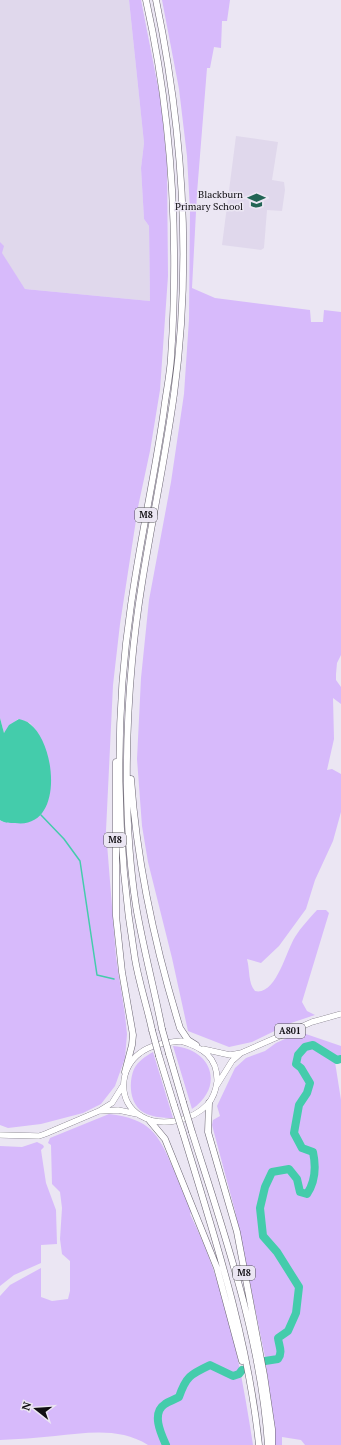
<svg xmlns="http://www.w3.org/2000/svg" width="341" height="1445" font-family="'PT Serif',serif">
<rect width="100%" height="100%" fill="#ebe6f3"/>
<path fill="#e0d8ec" d="M0 0H129L144 143 141 168 144 219 149 226 150 301 25 289 0 252Z
M236 136 278 142 272 180 284 182 285 190 282 211 267 210 264 248 261 250 222 245Z"/>
<path fill="#d7bafb" d="M129 0H141L161 102 167 165 168 276 160 390 150 451 138 507 120 624 113 685 106 831 116 957 125 1015 127 1034 125 1058 115 1086 101 1104 83 1113 41 1124 8 1128 0 1125V820L3 822 39 735 30 723 18 719 4 733 0 718V242L4 246 2 253 25 289 150 301 149 226 144 219 141 168 144 143Z
M162 0H230L227 21H222L221 48 214 47 210 68H207L197 193 192 288 215 298 310 310 311 322H323L324 310 341 312V655L337 663 336 674V680L341 687V704L333 698 334 739 327 770 332 769 341 774V812L333 841 315 880 306 909 279 946 261 963 247 959C250 970 248 983 255 991 276 996 286 951 295 937 301 927 309 919 317 910H326L329 913 302 1002 307 1011 315 1015 291 1023 252 1042 229 1047 188 1031 172 958 148 862 142 826 137 759 141 678 149 600 171 482 184 394 189 319 190 210 187 156 179 89Z
M300 1032 341 1046V1060L335 1062 341 1100V1445H305L301 1440 282 1437V1445H275L265 1357 235 1211 212 1125 213 1120 220 1116 217 1106 235 1068 246 1058 265 1051 276 1043Z
M173 1046C212 1049 225 1086 192 1109Z
M153 1052 173 1118C163 1118 148 1117 140 1110 129 1100 129 1081 134 1069 138 1061 146 1056 153 1052Z
M109 1114C150 1119 158 1133 173 1168 179 1183 185 1197 191 1212L190 1214C226 1286 241 1367 253 1445H148C119 1427 87 1433 55 1436 37 1438 18 1439 0 1440V1296L10 1285 41 1268V1297L52 1301 68 1299 70 1291V1261L62 1254 60 1239 62 1208 60 1192 52 1184 51 1145 48 1143 50 1138Z
M37 1142 43 1145 44 1147 41 1150 46 1183 56 1210 57 1244 41 1245V1263L14 1275 0 1286V1146L22 1147Z"/>
<path fill="#44ccab" d="M0 718 4 733 9 725 19 719C22 720 27 721 30 724 57 745 64 830 15 823 10 823 4 823 0 820Z"/>
<g fill="none" stroke-linecap="round" stroke-linejoin="round">
<path stroke="#44ccab" stroke-width="1.5" d="M41 815 64 839 80 861 97 975 114 979"/>
<path stroke="#44ccab" stroke-width="8" d="M265 1361 278 1359C283 1352 279 1346 278 1338L288 1331 296 1313 299 1287 277 1252 263 1236 260 1208 265 1187 272 1172 289 1169 297 1179 300 1192 307 1194C315 1182 316 1166 313 1152L302 1148 294 1133 299 1105 307 1093 310 1083 301 1068 296 1064 298 1055 305 1047 313 1045 337 1060 341 1059
M166 1445C161 1434 151 1413 165 1404 169 1401 174 1400 179 1397 186 1376 191 1374 210 1365L233 1376 239 1374 242 1370"/>
<defs>
<path id="primary" d="M181 1041C202 1047 218 1057 217 1082 216 1089 213 1098 208 1104 192 1121 161 1128 141 1116 117 1103 119 1068 140 1053 150 1045 168 1042 181 1041Z
M203 1049 230 1055 241 1053 312 1022 341 1014
M217 1085 232 1061 241 1053
M100 1111 118 1110 137 1114
M0 1135 39 1136 45 1134 99 1111 112 1103 122 1087"/>
<path id="motorway" d="M146 0C172 117 179 238 171 358 170 375 166 393 164 410 155 475 140 540 131 605 114 719 116 845 135 959 139 983 147 1006 152 1030
M156 0C183 130 192 262 174 394 162 483 140 571 132 662 125 739 124 829 136 906 143 947 154 988 162 1029
M116 762V916L122 972 133 1035 132 1045 125 1072
M131 779C137 864 155 947 180 1028L188 1040 196 1045
M169 1054 183 1102
M159 1056 174 1105
M209 1103 208 1132 237 1232 264 1375 272 1429V1445
M150 1121 165 1139 217 1268 242 1361
M192 1132C224 1233 261 1338 268 1445
M183 1133C214 1235 248 1338 259 1445"/>
</defs>
<use href="#primary" stroke="#6a6571" stroke-width="6"/>
<use href="#motorway" stroke="#6a6571" stroke-width="7"/>
<use href="#primary" stroke="#fff" stroke-width="5.5"/>
<use href="#motorway" stroke="#fff" stroke-width="6"/>
<defs>
<path id="motorway-bridge" d="M162 1029 169 1054
M152 1030 159 1056
M183 1102 192 1132
M174 1105 183 1133"/>
</defs>
<use href="#motorway-bridge" stroke="#6a6571" stroke-width="7" stroke-linecap="butt"/>
<use href="#motorway-bridge" stroke="#fff" stroke-width="6"/>
</g>
<defs>
<symbol id="school-bare" viewBox="-9 -9 18 18"><path d="M0-5L7-2L0 1L-7-2ZM-4 1L0 2.5L4 1V4Q0 6-4 4Z" fill="#226454" stroke="#ebe6f3" stroke-width="2.5" paint-order="stroke"/></symbol>
</defs>
<g fill-rule="evenodd">
<use href="#school-bare" x="244" y="188" width="25" height="25"/>
</g>
<g text-anchor="middle" dominant-baseline="central" stroke-width="3" stroke-linejoin="round" paint-order="stroke">
<g fill="#ebe6f3" stroke="#525056" stroke-width="1">
<rect x="135" y="508" width="22" height="14" rx="3"/>
<rect x="104" y="833" width="22" height="14" rx="3"/>
<rect x="275" y="1024" width="30" height="14" rx="3"/>
<rect x="233" y="1266" width="22" height="14" rx="3"/>
</g>
<g font-size="9" font-weight="bold" fill="#110f13">
<text x="146" y="515">M8</text>
<text x="115" y="840">M8</text>
<text x="290" y="1031">A801</text>
<text x="244" y="1273">M8</text>
</g>
<g font-size="10" fill="#110f13" stroke="#ebe6f3" text-anchor="end">
<text x="243" y="194">Blackburn<tspan x="243" dy="12">Primary School</tspan></text>
</g>
</g>
<g transform="translate(36 1409) rotate(287)" stroke="#ebe6f3" stroke-width="3" paint-order="stroke">
<path d="M0-3L7 15L0 10L-7 15Z" fill="#110f13"/>
<text y="-6" font-size="11" font-weight="bold" text-anchor="middle" fill="#110f13">N</text>
</g>
</svg>
